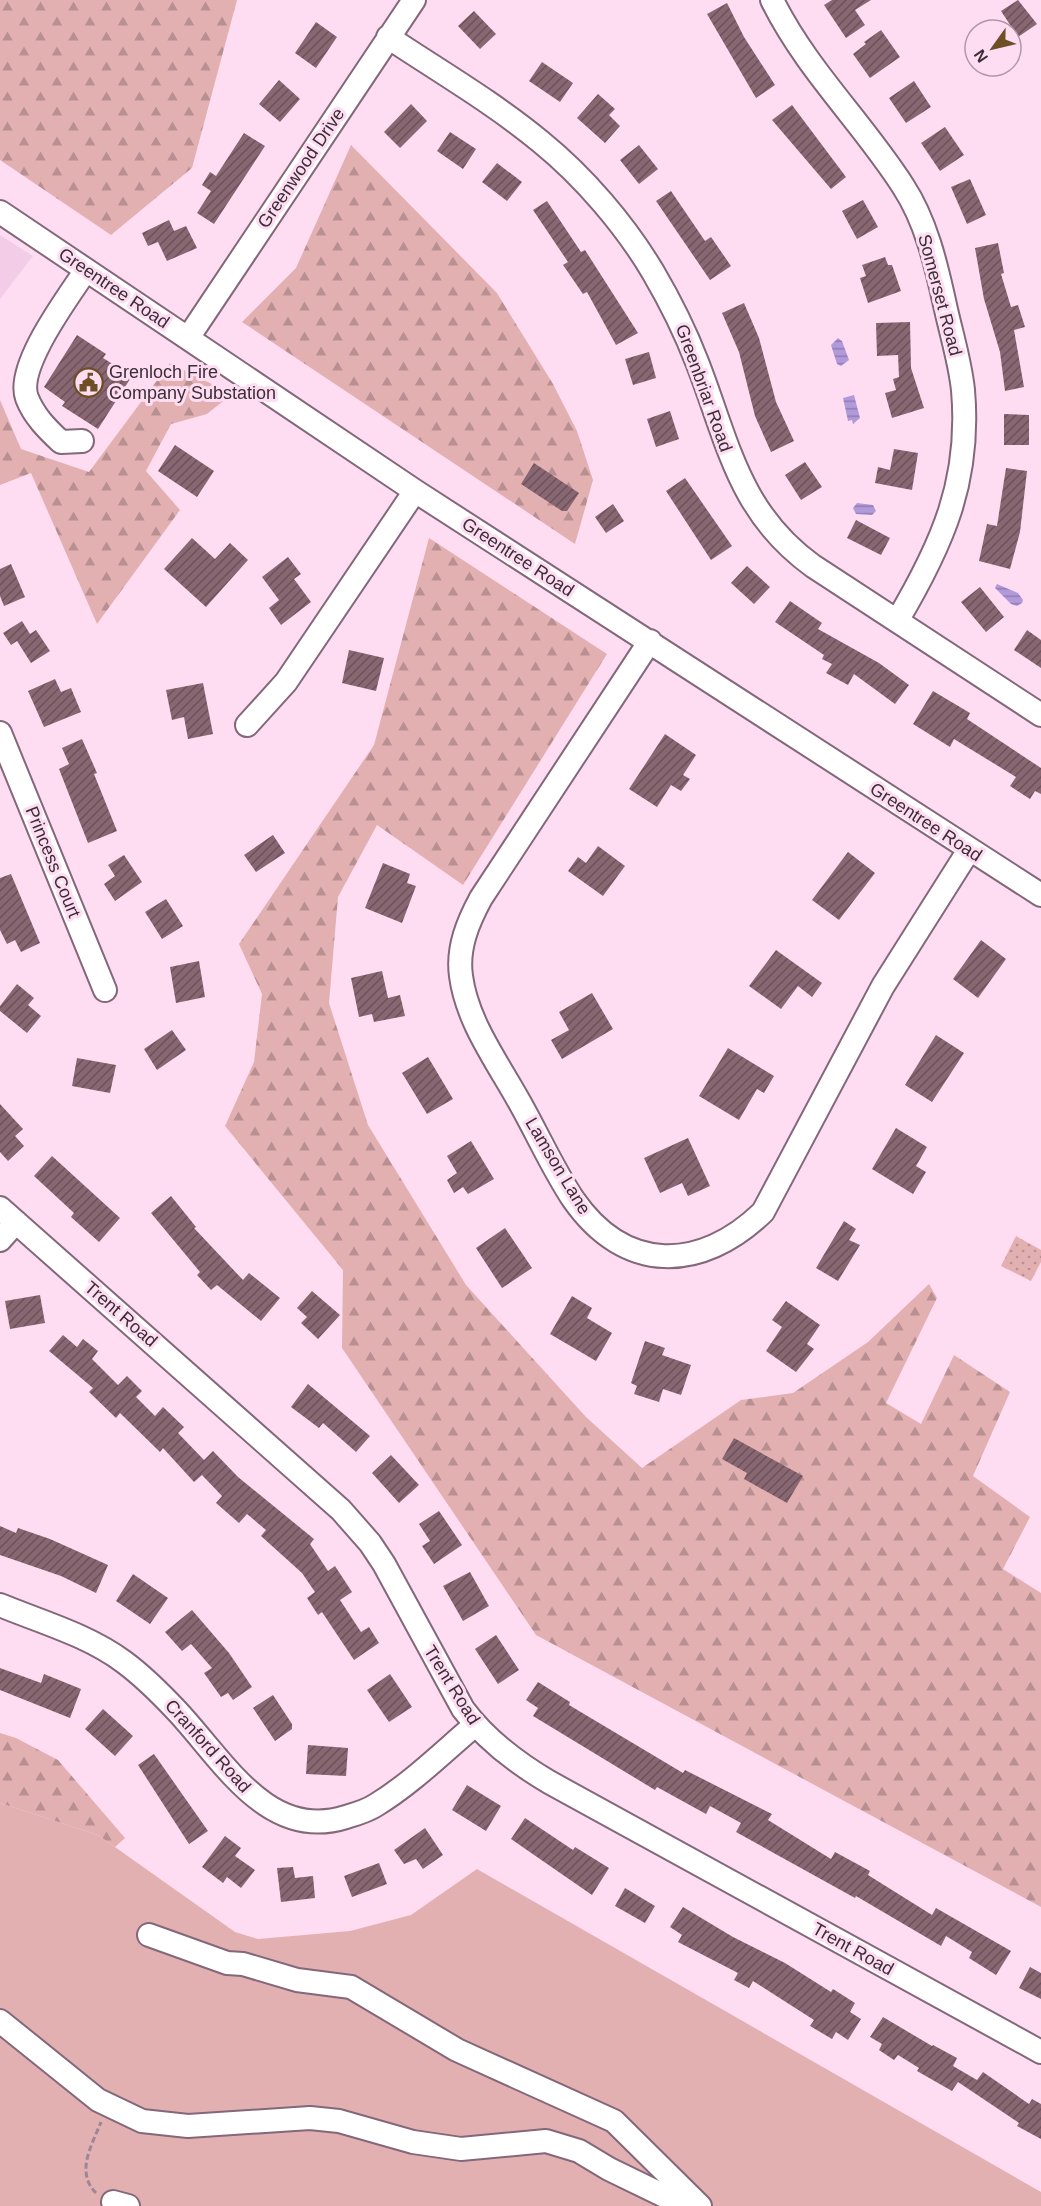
<svg xmlns="http://www.w3.org/2000/svg" width="1041" height="2206" font-family="Arial,sans-serif">
<defs>
<pattern id="forest-firs" width="22" height="20" patternUnits="userSpaceOnUse" patternTransform="scale(1.5)"><rect width="22" height="20" fill="#e3b0b2"/><path d="M5 1l3.5 6h-7zM16 11l3.5 6h-7z" fill="#b99092"/></pattern>
<pattern id="park-dots" width="8" height="8" patternUnits="userSpaceOnUse" patternTransform="scale(1.5)"><rect width="8" height="8" fill="#e3b0b2"/><path d="M2 2h.1M6 6h.1" fill="none" stroke="#b99092" stroke-width="1.8" stroke-linecap="round"/></pattern>
<pattern id="water-rules" width="6" height="5" patternUnits="userSpaceOnUse" patternTransform="scale(1.5)"><rect width="6" height="5" fill="#b199da"/><path d="M0 2.5h6" fill="none" stroke="#917db2"/></pattern>
<pattern id="building-hatch" width="6" height="6" patternUnits="userSpaceOnUse" patternTransform="scale(1.5)"><rect width="6" height="6" fill="#896772"/><path d="M-1 1l2-2M0 6l6-6M5 7l2-2" fill="none" stroke="#6b515a"/></pattern>
</defs>
<rect width="100%" height="100%" fill="#feddf3"/>
<path fill="#f3cde7" d="M0 235 33 256 0 299Z"/>
<path fill="#e3b0b2" d="M0 1803 98 1835 235 1932 258 1939 350 1931 411 1915 477 1869 1041 2192V2206H0Z"/>
<path fill="url(#forest-firs)" d="M0 0H237L192 168 111 235 0 160Z
M351 145 497 293 553 384 577 431 593 480 575 544 242 322 296 268Z
M170 363 232 394 207 414 171 424 146 471 180 510 97 624 31 473 0 485V400L21 449 89 472Z
M429 538 607 654 463 885 377 825 338 897 329 1003 368 1125 466 1285 586 1417 642 1468 741 1400 793 1393 868 1342 929 1284 937 1298 886 1403 921 1424 954 1355 1010 1392 973 1476 1030 1517 1003 1569 1041 1593V1907L536 1635 342 1348 343 1270 225 1126 254 1062 262 994 239 944 374 745Z
M0 1733 16 1738 58 1760 125 1838 115 1847 98 1835 0 1803Z"/>
<path fill="url(#park-dots)" d="M1016 1236 1041 1250V1262L1031 1281 1001 1266Z"/>
<path fill="url(#water-rules)" d="M838 338 842 341 849 360 841 366 837 364 831 345Z
M854 395 860 418 853 424 852 420 848 421 843 398Z
M857 503 873 505 876 511 872 515 856 514 853 508Z
M997 584 1018 593 1023 600 1022 603 1017 606 1011 604 995 588Z"/>
<path fill="url(#building-hatch)" d="M832 0H871L855 10 865 25 846 38 824 5Z
M1018 0 1037 24 1018 37 1001 11Z
M727 3 744 37 775 85 756 98 707 14Z
M474 11 496 34 480 49 458 26Z
M316 22 337 37 316 68 295 53Z
M881 30 900 57 870 78 853 54 866 44 864 42Z
M542 62 573 83 560 102 529 81Z
M279 80 300 99 280 122 259 104Z
M914 81 931 107 906 123 889 98Z
M598 94 615 109 609 115 620 126 605 143 577 118Z
M411 104 427 121 400 148 384 132Z
M792 105 846 177 831 189 772 120Z
M945 127 964 155 940 171 921 143Z
M450 132 476 149 463 169 437 151Z
M244 133 265 146 214 224 197 213 211 191 202 185 210 172 216 176Z
M639 145 658 169 639 184 620 160Z
M497 163 522 182 507 201 482 182Z
M970 179 986 215 967 224 951 187Z
M671 191 705 241 711 237 731 266 710 280 656 201Z
M863 200 878 227 857 239 842 211Z
M547 201 581 252 585 250 638 333 616 345 587 292 583 294 563 265 568 262 533 210Z
M169 220 174 231 186 226 197 248 167 261 158 242 148 246 142 233Z
M998 243 1004 273 1001 274 1011 307 1018 305 1025 327 1014 330 1024 387 1005 391 1000 352 984 299 975 248Z
M885 257 888 265H892L901 291 868 303 860 278 866 276 862 265Z
M744 303 759 338 776 402 794 441 771 452 755 416 739 352 722 313Z
M910 322 911 368 924 408 892 418 885 393 896 390 893 379 899 377 898 355 877 356 876 323Z
M77 335 106 354 103 358 132 376 98 429 62 406 65 402 44 387Z
M649 352 656 378 633 385 625 359Z
M670 411 679 439 656 447 647 419Z
M1004 414 1029 415V445H1004Z
M175 445 214 471 197 497 158 471Z
M894 449 918 453 912 490 875 483 878 467 890 470Z
M805 462 822 487 801 500 785 475Z
M534 463 579 493 567 511H562L521 484Z
M1006 468 1027 471 1020 532 1010 569 979 561 987 524 997 526Z
M685 478 732 546 711 560 666 491Z
M613 504 624 521 606 533 595 517Z
M856 520 890 538 881 555 847 538Z
M192 538 215 559 230 543 248 560 206 607 164 569Z
M288 557 301 574 294 579 311 602 281 625 269 608 279 600 262 577Z
M11 564 25 597 4 606 0 596V569Z
M747 566 770 587 754 604 731 583Z
M980 587 1004 617 986 632 961 602Z
M790 601 822 623 818 629 879 663 909 685 895 704 854 674 848 685 826 673 832 664 822 659 824 655 775 622Z
M22 621 30 634 36 630 50 651 31 663 17 641 11 645 3 633Z
M1027 630 1041 640V668L1014 650Z
M349 650 384 658 376 691 342 683Z
M55 679 61 692 71 688 81 712 44 727 28 691Z
M203 683 213 734 188 739 184 717 172 720 166 690Z
M933 691 970 713 967 719 1041 768V794L1035 791 1030 799 1010 786 1016 777 954 739 950 747 913 724Z
M665 734 696 755 683 775 690 779 681 791 671 785 657 807 629 789Z
M82 739 97 773 94 774 117 831 88 843 59 769 69 764 62 748Z
M273 835 285 853 256 872 244 855Z
M598 846 625 866 603 896 568 871 578 857 586 863Z
M848 852 875 873 839 920 812 900Z
M124 855 142 882 115 901 104 884 115 876 108 865Z
M383 863 410 874 407 883 416 886 402 923 365 908Z
M11 874 40 943 21 952 15 940 7 944 0 930V878Z
M166 899 183 926 162 939 145 912Z
M981 940 1006 959 978 998 953 979Z
M776 950 822 983 812 997 798 986 781 1009 749 986Z
M199 961 205 997 176 1003 170 967Z
M382 971 388 998 400 995 405 1016 374 1022 372 1014 359 1017 351 978Z
M17 984 34 998 28 1005 41 1016 27 1033 0 1011V1006Z
M592 993 613 1029 562 1059 551 1040 569 1030 559 1012Z
M172 1030 186 1050 157 1070 144 1049Z
M936 1035 964 1053 932 1102 905 1085Z
M728 1048 774 1076 764 1093 757 1089 739 1120 699 1096Z
M428 1057 453 1099 427 1114 402 1073Z
M77 1058 116 1065 110 1093 72 1086Z
M0 1104 23 1129 15 1136 24 1146 8 1161 0 1152Z
M896 1128 927 1147 916 1166 926 1172 913 1194 872 1169Z
M688 1138 710 1186 688 1196 682 1183 660 1193 644 1158Z
M471 1141 494 1179 468 1194 463 1187 454 1193 447 1180 457 1173 447 1156Z
M52 1156 120 1218 99 1242 71 1217 74 1213 34 1176Z
M171 1196 196 1227 194 1228 243 1280 249 1273 280 1298 261 1321 217 1285 211 1290 197 1275 200 1272 151 1213Z
M844 1221 856 1229 849 1240 860 1245 838 1281 816 1268Z
M505 1228 532 1268 502 1288 476 1248Z
M312 1291 340 1315 318 1339 301 1323 307 1317 297 1308Z
M40 1295 45 1323 10 1329 5 1301Z
M572 1296 592 1308 587 1318 612 1333 596 1361 550 1334Z
M786 1301 820 1325 807 1344 814 1349 796 1372 766 1351 782 1327 772 1320Z
M63 1335 77 1347 83 1339 98 1351 92 1359 118 1385 127 1376 142 1391 136 1397 155 1416 163 1407 184 1427 178 1433 204 1460 213 1451 238 1477 314 1539 310 1544 328 1571 335 1566 352 1592 340 1600 361 1632 369 1627 379 1643 354 1660 322 1612 318 1615 307 1598 315 1592 302 1573 261 1536 266 1530 247 1514 239 1523 216 1503 222 1496 202 1475 194 1482 163 1448 160 1452 120 1413 116 1418 89 1392 93 1388 49 1351Z
M645 1341 665 1348 662 1355 691 1365 681 1395 663 1389 659 1402 634 1394 637 1386 631 1383Z
M308 1384 370 1436 356 1452 323 1423 319 1428 291 1407Z
M734 1438 803 1476 787 1503 744 1479 747 1473 722 1459Z
M391 1455 419 1485 399 1503 372 1473Z
M439 1511 462 1545 434 1564 422 1546 430 1541 419 1524Z
M0 1526 16 1533 18 1528 50 1539 108 1565 96 1593 61 1576 0 1555Z
M470 1572 489 1606 463 1621 443 1586Z
M133 1574 168 1598 150 1624 116 1601Z
M192 1610 229 1653 252 1687 233 1700 228 1693 221 1697 204 1673 212 1668 191 1644 182 1651 165 1632Z
M496 1635 519 1670 498 1684 475 1649Z
M0 1668 41 1683 44 1674 81 1689 70 1718 0 1690Z
M390 1674 412 1707 389 1722 367 1690Z
M538 1682 570 1702 569 1705 683 1773 685 1770 772 1814 768 1820 831 1859 835 1852 870 1871 868 1875 932 1915 936 1908 1011 1951 996 1975 969 1958 972 1952 946 1936 941 1946 856 1896 855 1898 736 1832 741 1823 710 1806 706 1814 657 1787 655 1790 533 1716 538 1708 526 1700Z
M273 1695 292 1724V1729L275 1741 253 1708Z
M103 1709 133 1736 115 1756 85 1729Z
M308 1745 348 1748 346 1776 306 1774Z
M154 1754 208 1831 189 1844 138 1765Z
M467 1785 501 1806 486 1831 452 1810Z
M525 1818 573 1850 575 1847 609 1868 592 1895 511 1839Z
M425 1828 443 1855 423 1869 416 1859 404 1864 394 1850Z
M225 1836 241 1848 235 1856 255 1870 241 1888 227 1877 223 1883 202 1867Z
M379 1863 387 1884 352 1897 344 1876Z
M293 1867 295 1878 313 1876 315 1898 281 1902 277 1868Z
M625 1888 655 1906 645 1923 615 1906Z
M683 1907 733 1937 785 1963 831 1992 833 1989 855 2003 850 2012 861 2019 848 2040 836 2032 832 2039 810 2026 814 2020 753 1981 749 1988 734 1980 738 1973 678 1942 682 1935 670 1927Z
M1030 1967 1041 1973V1999L1019 1988Z
M883 2017 932 2046 933 2045 957 2058 953 2066 977 2080 983 2072 1029 2104 1032 2099 1041 2104V2139L1017 2126 1019 2123 958 2082 952 2091 917 2071 919 2068 898 2055 894 2060 879 2050 882 2044 870 2037Z"/>
<g fill="none" stroke-linecap="round" stroke-linejoin="round">
<defs>
<path id="minor" d="M772 0C806 69 862 122 903 186 926 221 936 264 945 305 951 333 960 361 963 390 971 481 942 545 897 621
M388 37C439 71 494 103 541 142 584 177 625 225 653 272 670 301 685 331 697 362 728 441 738 512 813 566L1041 715
M0 212 415 491 1041 895
M188 338 414 0
M82 441 61 442C47 429 34 416 27 398 15 367 69 296 86 270
M650 641 481 898C468 922 457 948 461 976 467 1022 498 1063 520 1103 538 1135 553 1169 573 1199 625 1274 701 1272 763 1212L883 986 969 850
M247 725 286 682 415 491
M0 733 105 990
M0 1208 341 1510 370 1543 384 1564 463 1709C486 1740 515 1762 549 1782L1041 2052
M0 1240 16 1222
M0 1605C41 1622 88 1635 124 1662 143 1676 161 1694 177 1711 223 1760 268 1842 346 1817 356 1814 367 1811 376 1805 412 1783 443 1752 475 1725
M149 1935 227 1963 243 1964 297 1980 351 1987 457 2050 614 2121 700 2206
M0 2021 98 2100 142 2121 188 2126 310 2118 339 2121 413 2142 461 2149 546 2141 579 2151 609 2169 685 2206
M113 2202 128 2206"/>
</defs>
<use href="#minor" stroke="#83677a" stroke-width="26"/>
<path stroke="#9d8796" stroke-width="3" stroke-dasharray="6 3" stroke-linecap="butt" d="M96 2193C75 2172 92 2145 101 2122"/>
<use href="#minor" stroke="#fff" stroke-width="22"/>
</g>
<defs>
<symbol id="civic-ring" viewBox="-11 -11 22 22"><circle r="9.5" fill="#feddf3" stroke="#6e4f25" stroke-width="1.5"/><path d="M-.6-6.5H3V-4.5H.6V-3L4-1V1h2V6H-6V1h2V-1L-.6-3ZM-1.2 2.5V6h2.4V2.5Z" fill="#6e4f25"/></symbol>
</defs>
<g fill-rule="evenodd">
<use href="#civic-ring" x="72" y="366" width="33" height="33"/>
</g>
<g text-anchor="middle" dominant-baseline="central" stroke-width="6" stroke-linejoin="round" paint-order="stroke">
<g font-size="18" fill="#3a2e36" stroke="#feddf3">
<text transform="translate(301 168) rotate(-56)">Greenwood Drive</text>
<text transform="translate(114 288) rotate(34)">Greentree Road</text>
<text transform="translate(940 295) rotate(75)">Somerset Road</text>
<text transform="translate(704 388) rotate(70)">Greenbriar Road</text>
<text transform="translate(518 557) rotate(33)">Greentree Road</text>
<text transform="translate(926 822) rotate(33)">Greentree Road</text>
<text transform="translate(53 862) rotate(68)">Princess Court</text>
<text transform="translate(558 1166) rotate(59)">Lamson Lane</text>
<text transform="translate(121 1314) rotate(41)">Trent Road</text>
<text transform="translate(452 1685) rotate(58)">Trent Road</text>
<text transform="translate(208 1746) rotate(48)">Cranford Road</text>
<text transform="translate(853 1949) rotate(29)">Trent Road</text>
</g>
<g font-size="18" fill="#3a2e36" stroke="#feddf3" text-anchor="start">
<text x="109" y="372">Grenloch Fire<tspan x="109" dy="21">Company Substation</tspan></text>
</g>
</g>
<g transform="translate(993 48) rotate(236)"><circle r="28" fill="#feddf3" stroke="#b097a7" stroke-width="1.5"/>
<path d="M0-4.5L10 22L0 15L-10 22Z" fill="#6e4f25"/>
<text y="-9" font-size="16" font-weight="bold" text-anchor="middle" fill="#3a2e36">N</text>
</g>
</svg>
